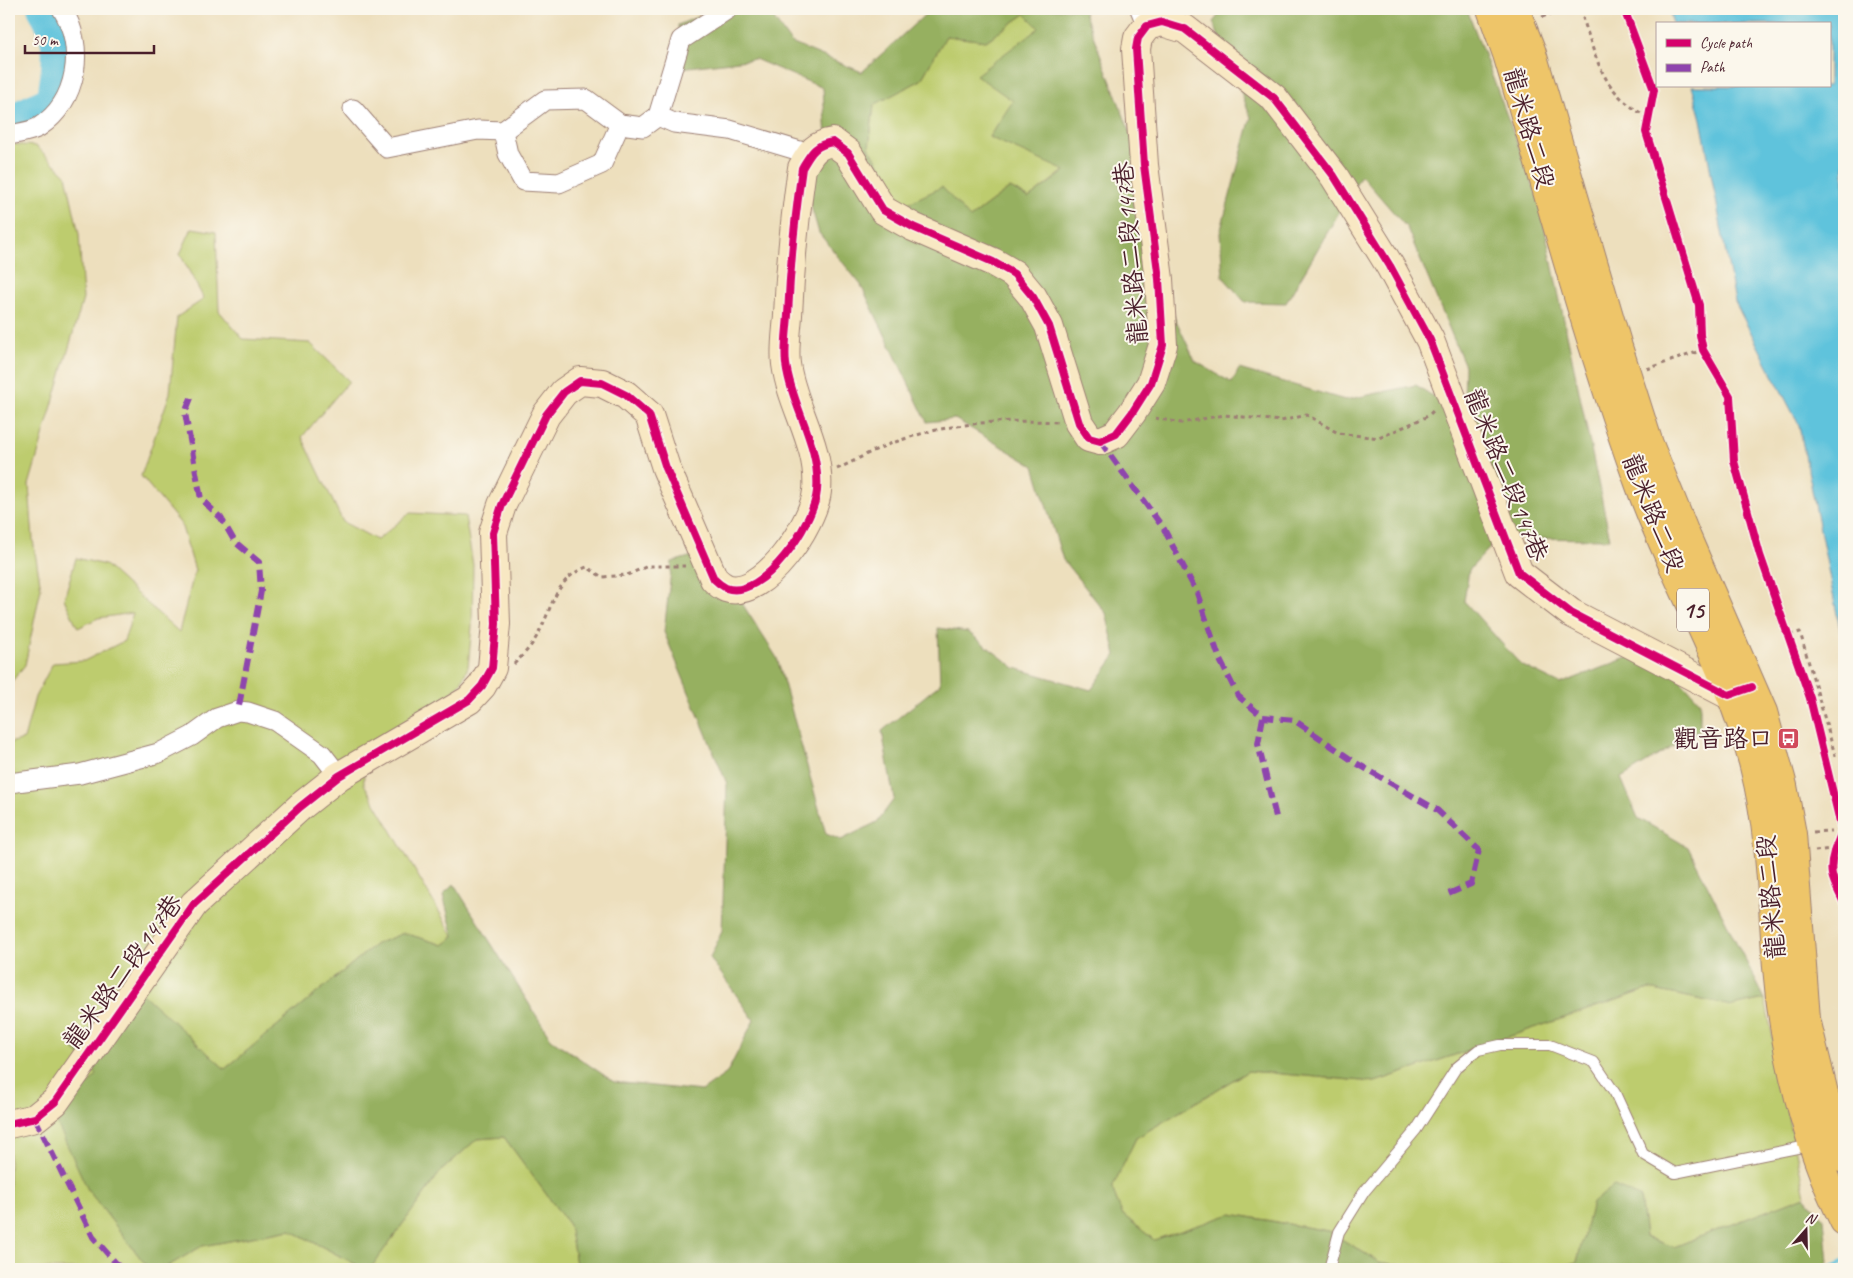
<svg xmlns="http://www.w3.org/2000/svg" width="1853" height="1278" font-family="Caveat,'LXGW WenKai TC',sans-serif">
<rect width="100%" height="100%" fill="#fbf7ec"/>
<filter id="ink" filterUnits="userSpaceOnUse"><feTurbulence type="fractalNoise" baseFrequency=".02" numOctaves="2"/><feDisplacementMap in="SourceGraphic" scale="10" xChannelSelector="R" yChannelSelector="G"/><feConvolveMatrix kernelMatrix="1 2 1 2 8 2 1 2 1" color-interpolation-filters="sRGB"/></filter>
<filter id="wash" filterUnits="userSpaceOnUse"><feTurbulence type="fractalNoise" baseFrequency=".0096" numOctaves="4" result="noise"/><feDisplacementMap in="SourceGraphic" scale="20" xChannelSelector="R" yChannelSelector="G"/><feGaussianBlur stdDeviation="1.12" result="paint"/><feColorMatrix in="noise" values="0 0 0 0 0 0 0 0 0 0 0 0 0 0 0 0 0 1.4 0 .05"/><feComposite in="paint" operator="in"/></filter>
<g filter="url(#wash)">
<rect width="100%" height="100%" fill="#eddfbd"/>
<path fill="#bdcc6e" stroke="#84764c" d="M1025 14 1039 28 1014 101 989 137 1065 170 1029 198 1010 188 970 218 904 206 869 147 874 104 921 80 946 36 986 41Z
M9 144 36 146 66 175 79 234 83 299 29 485 33 540 41 588 25 665 9 685Z
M192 228 216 232 219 311 243 339 310 343 349 381 302 437 343 522 377 540 410 513 465 516 473 565 472 626 468 667 461 683 440 706 363 746 364 784 454 937 443 945 404 933 376 944 225 1069 133 986 97 1075 88 1190 149 1269H9V743L24 739 35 697 53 663 84 661 124 641 133 613 98 618 78 628 64 599 76 558 105 565 179 632 195 570 181 524 141 476 170 393 177 317 204 299 180 254Z
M1649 989 1732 1006 1765 999 1805 1196 1674 1247 1645 1237 1640 1197 1592 1204 1577 1262 1550 1269H1424L1379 1262 1328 1231 1232 1214 1154 1240 1122 1214 1112 1188 1136 1138 1248 1071 1375 1082Z
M504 1137 569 1225 577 1269H370L441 1171 477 1139Z
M290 1230 365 1269H163L202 1246Z"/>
<path fill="#96b061" stroke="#706846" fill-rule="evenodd" d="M716 9H767L791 43 862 72 931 9H1083L1133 140 1147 258 1195 361 1232 383 1239 369 1345 400 1416 385 1452 409 1464 402 1465 366 1407 228 1361 175 1286 303 1245 302 1223 277 1220 233 1251 117 1213 22 1224 9H1467L1539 201 1610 539 1499 538 1469 570 1464 601 1521 665 1560 684 1652 648 1700 702V730L1621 778 1638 818 1688 847 1765 999 1732 1006 1649 989 1375 1082 1248 1071 1136 1138 1112 1188 1122 1214 1154 1240 1231 1214 1328 1231 1379 1262 1424 1269H577L569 1225 504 1137 477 1139 441 1171 370 1269H365L290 1230 202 1246 163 1269H149L88 1190 55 1119 97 1075 72 1047 133 985 225 1069 376 944 404 933 443 945 454 937 443 895 454 884 551 1039 614 1082 702 1091 727 1073 754 1020 710 958 722 931 727 784 664 632 672 562 696 555 729 583 777 658 826 834 841 840 877 822 894 799 882 731 940 684 938 628 968 632 1015 668 1091 690 1116 655 1106 613 1063 560 1034 466 955 419 927 422 861 285 819 233 802 175 826 139 823 88 755 59 681 68 678 25ZM1025 14 1039 28 976 75 1013 101 989 137 1065 171 1029 198 1010 188 970 218 942 187 904 205 869 147 874 105 921 80 946 36 986 41Z
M1614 1186 1640 1197 1645 1237 1674 1247 1805 1196 1824 1219 1828 1262 1824 1269H1550L1577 1262 1592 1203Z"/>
<path fill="#5fc3dc" stroke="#547184" d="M1669 9H1844V649L1799 425 1735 302 1701 119 1692 86H1829V24H1673Z"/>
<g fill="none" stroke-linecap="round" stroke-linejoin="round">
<path stroke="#5fc3dc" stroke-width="5" d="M1826 1269 1844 1261"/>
<path stroke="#5fc3dc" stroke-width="31" d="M9 117 19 116 52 100C58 64 63 41 43 9"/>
</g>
</g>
<g filter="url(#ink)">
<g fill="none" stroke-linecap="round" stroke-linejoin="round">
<defs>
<path id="lane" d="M1840 841 1844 849
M1329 1269 1339 1232 1364 1192 1416 1130 1456 1068 1478 1050 1500 1045H1550L1594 1062 1615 1093 1643 1154 1675 1173 1812 1145"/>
<path id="street" d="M728 9 681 40 658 116 674 123 730 130 810 154
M1140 9 1147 26
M353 109 387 148 478 130 503 131 545 100 586 99 620 124 643 127 658 116
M503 131 508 154 523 181 559 183 602 164 620 124
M9 135C18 133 31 132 39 127 78 102 86 46 62 9
M9 783 80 774 159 753 192 736 217 718 238 711 248 712 275 721 322 754 339 776"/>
<path id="secondary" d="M9 1124 35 1118 55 1102 194 904 300 807 339 776 469 700 482 686 492 668 496 624 493 533 502 505 546 415 564 392 580 381 602 383 626 395 649 415 666 468 714 579C717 582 722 586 726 588 763 601 814 523 817 491 821 445 792 408 786 364 784 349 787 331 788 315 790 266 795 217 802 168 811 153 814 145 833 142L848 153 883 210 913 227 993 262 1014 274 1033 297 1049 326 1079 423 1089 438 1100 441 1116 434 1132 413 1151 383 1163 345 1159 279 1144 165 1136 49 1138 38 1147 26 1162 22 1185 29 1274 98 1334 176 1390 266 1430 340 1519 573 1571 613 1729 695 1746 689"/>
<path id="primary" d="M1491 9 1507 54C1551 201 1590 350 1643 494 1677 586 1730 671 1754 766 1771 834 1772 899 1777 967 1784 1053 1806 1144 1844 1221
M1515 9 1531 50 1618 347 1649 444 1684 531 1763 712 1783 786 1792 834 1806 1019 1830 1118 1844 1159"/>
</defs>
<use href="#lane" stroke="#9c7f74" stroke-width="12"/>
<use href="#street" stroke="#9c7f74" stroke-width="21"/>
<use href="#secondary" stroke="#9c7f74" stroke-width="30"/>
<use href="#primary" stroke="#9c7f74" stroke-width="30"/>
<path stroke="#9c7f74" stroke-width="3" stroke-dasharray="4 4" stroke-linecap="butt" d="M1580 9C1596 56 1600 92 1648 117
M1542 17 1565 9
M1647 369 1703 350
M1155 418 1181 423 1224 415 1281 421 1307 415 1338 433 1379 438 1428 416 1434 410
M837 469C853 462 869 452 885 446 942 423 997 419 1058 422
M1790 635 1800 632 1835 755 1825 757
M514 664C521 657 529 649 534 641 552 614 552 579 587 567L602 577 627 575 648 566H685
M1813 832 1831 831
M1815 851 1831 849"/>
<use href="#lane" stroke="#fff" stroke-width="10"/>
<use href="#street" stroke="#fff" stroke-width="19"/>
<use href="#secondary" stroke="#f8e8c3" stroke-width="28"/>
<use href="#primary" stroke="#eec569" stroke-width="28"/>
<path stroke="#8e44ad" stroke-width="6" stroke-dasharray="12 6" stroke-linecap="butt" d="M191 398 185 413 201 499 221 518 235 542 259 562 261 591 238 711
M1100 441 1164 529 1197 593 1220 660 1238 696 1263 717 1294 720 1356 763 1437 810 1479 850 1471 884 1446 895
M1263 717 1258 744 1277 821
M35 1118 93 1237 121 1269"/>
<defs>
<path id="cycleway" d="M1624 9 1654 90 1646 132 1699 305 1700 335 1703 350 1730 396 1734 461 1760 555 1810 698 1842 830C1840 839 1836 844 1834 852 1827 875 1835 883 1844 903
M9 1124 35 1118 55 1102 194 904 300 807 339 776 469 700 482 686 492 668 496 624 493 533 502 505 546 415 564 392 580 381 602 383 626 395 649 415 666 468 714 579C717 582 722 586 726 588 763 601 814 523 817 491 821 445 792 408 786 364 784 349 787 331 788 315 790 266 795 217 802 168 811 153 814 145 833 142L848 153 883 210 913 227 993 262 1014 274 1033 297 1049 326 1079 423 1089 438 1100 441 1116 434 1132 413 1151 383 1163 345 1159 279 1144 165 1136 49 1138 38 1147 26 1162 22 1185 29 1274 98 1334 176 1390 266 1430 340 1519 573 1571 613 1729 695 1752 687"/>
</defs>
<use href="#cycleway" stroke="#fbf7ec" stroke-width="11"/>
<use href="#cycleway" stroke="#d6006c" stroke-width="8"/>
</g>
</g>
<defs>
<symbol id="bus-square" viewBox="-11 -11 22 22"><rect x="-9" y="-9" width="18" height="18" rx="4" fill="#d1495b" stroke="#fbf7ec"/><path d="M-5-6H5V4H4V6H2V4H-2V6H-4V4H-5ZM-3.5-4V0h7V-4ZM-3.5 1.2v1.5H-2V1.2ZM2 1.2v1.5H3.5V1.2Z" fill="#fff"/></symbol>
</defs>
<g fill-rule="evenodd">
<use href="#bus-square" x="1776" y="726" width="25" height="25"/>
</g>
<g text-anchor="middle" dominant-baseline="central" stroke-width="4" stroke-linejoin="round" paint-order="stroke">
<rect fill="#fbf7ec" stroke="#7f6065" stroke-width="1" x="1677" y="588.5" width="32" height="43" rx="4"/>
<g font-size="24" font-weight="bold" fill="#4a1f2b">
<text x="1693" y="610">15</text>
</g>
<g font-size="25" fill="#4a1f2b" stroke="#fbf7ec">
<text transform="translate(1529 128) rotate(74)">龍米路二段</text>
<text transform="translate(1131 253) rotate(-95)">龍米路二段147巷</text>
<text transform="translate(1506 475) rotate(68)">龍米路二段147巷</text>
<text transform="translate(1653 513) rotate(68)">龍米路二段</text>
<text transform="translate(1771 897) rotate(-95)">龍米路二段</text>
<text transform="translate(123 972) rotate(-54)">龍米路二段147巷</text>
</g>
<g font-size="25" fill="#4a1f2b" stroke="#fbf7ec" text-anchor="end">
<text x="1773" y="739">觀音路口</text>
</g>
</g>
<rect width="1853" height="1278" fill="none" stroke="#fbf7ec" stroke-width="30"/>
<rect x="1656" y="22" width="175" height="65" fill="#fbf7ec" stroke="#b4a19f"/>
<rect x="1666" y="39" width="25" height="8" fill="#d6006c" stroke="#b4a19f"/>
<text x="1700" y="48" font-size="15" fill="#4a1f2b">Cycle path</text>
<rect x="1666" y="64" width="25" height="8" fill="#8e44ad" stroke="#b4a19f"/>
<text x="1700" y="72" font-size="15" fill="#4a1f2b">Path</text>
<g transform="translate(1806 1230) rotate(20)" stroke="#fbf7ec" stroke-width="4" paint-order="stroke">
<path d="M0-4L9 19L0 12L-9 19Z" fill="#4a1f2b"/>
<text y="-8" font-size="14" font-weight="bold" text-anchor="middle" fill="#4a1f2b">N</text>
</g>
<path d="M25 45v8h129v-8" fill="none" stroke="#4a1f2b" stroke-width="2.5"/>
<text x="32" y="45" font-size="15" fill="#4a1f2b" stroke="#fbf7ec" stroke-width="4" paint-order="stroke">50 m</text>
</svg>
